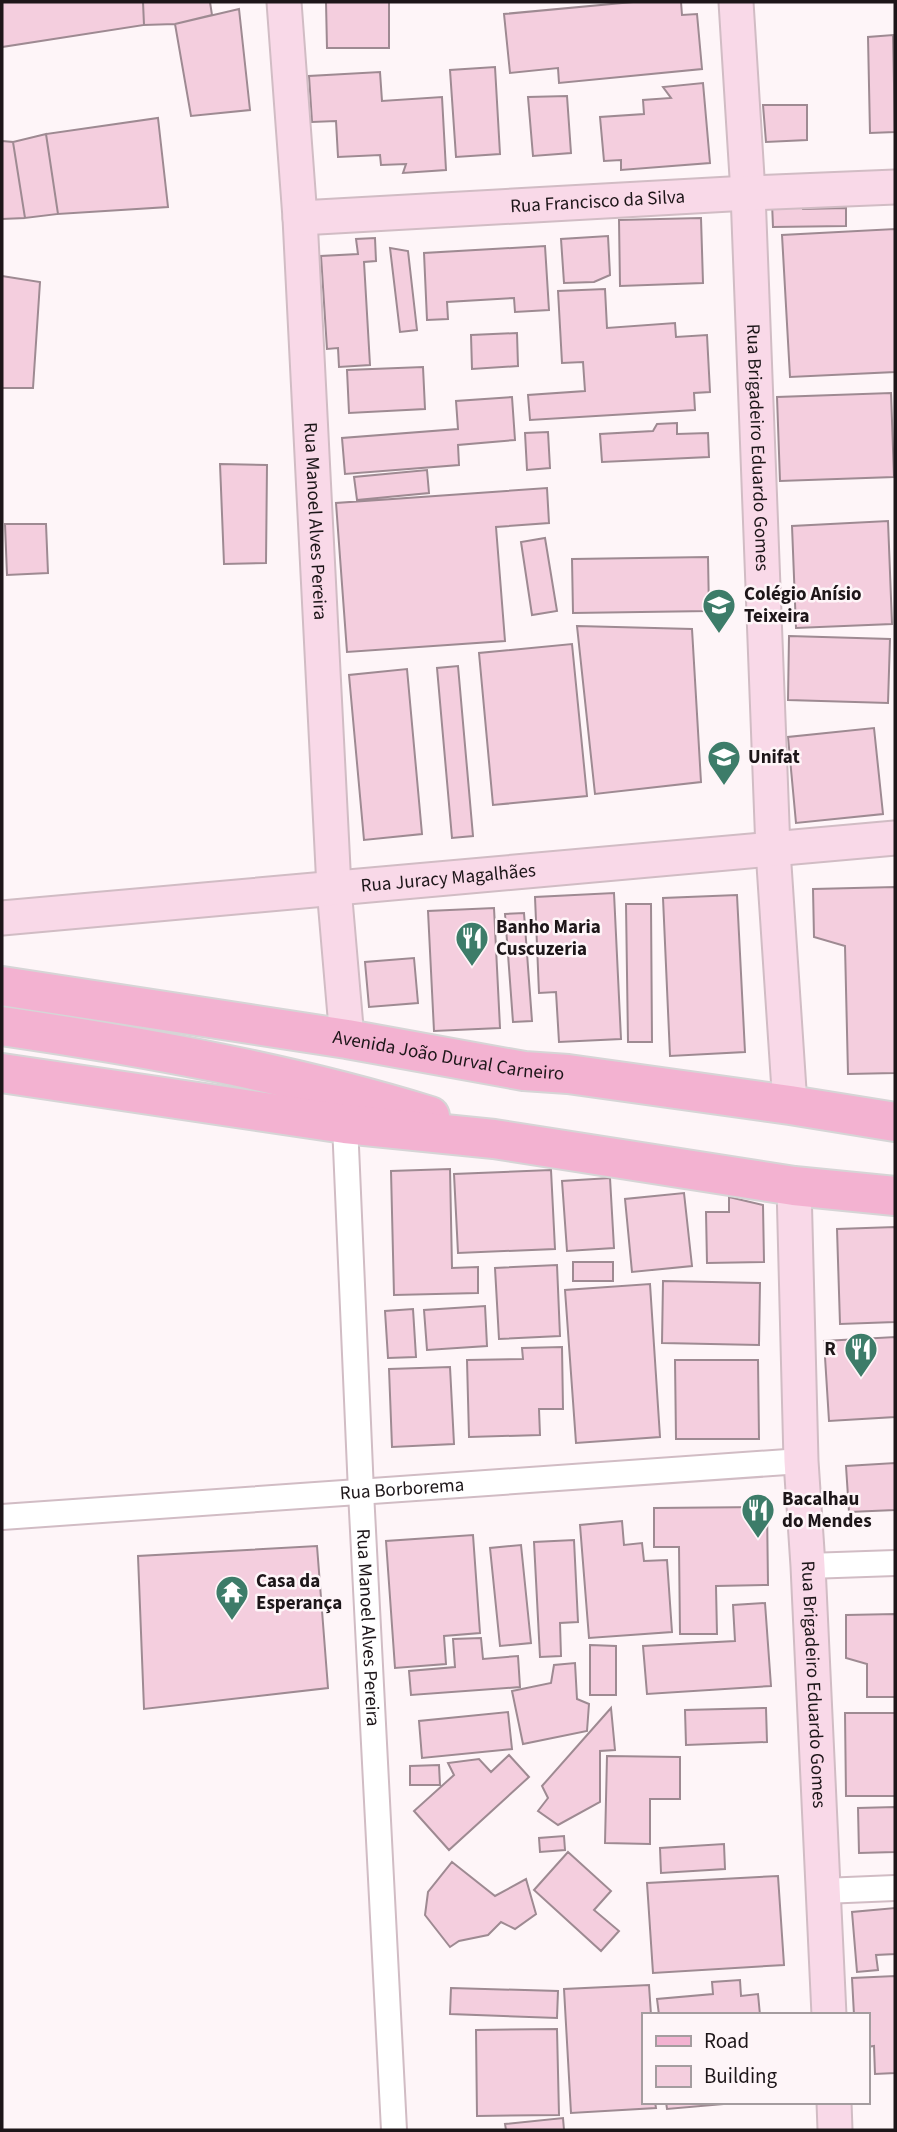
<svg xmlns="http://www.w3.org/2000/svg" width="897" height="2132" font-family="'Source Sans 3',sans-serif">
<rect width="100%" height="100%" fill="#fef5f8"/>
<path fill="#f4cede" stroke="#9e8a92" stroke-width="2" d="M2 2H143L144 25 2 47Z
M143 2H210L212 15 175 24 144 25Z
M326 2H389V48H327Z
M633 2H681L682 15 697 14 702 69 559 83 558 68 510 73 504 14Z
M239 9 250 110 191 116 175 24Z
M893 35 895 132 870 133 868 37Z
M495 67 500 154 456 157 450 70Z
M380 72 382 101 442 97 446 170 403 173 406 164 381 165 380 155 338 157 336 121 312 122 309 76Z
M703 83 710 163 621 170V160L604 161 600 117 644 114 643 100 671 98 663 87Z
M567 96 571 153 533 156 528 97Z
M763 105H807V140L766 142Z
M158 118 168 207 58 214 46 134Z
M46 134 58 214 25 218 13 142Z
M2 141 13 142 25 218 2 219Z
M802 202 803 209 846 208V226L773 227 772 203Z
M701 218 703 283 620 286 619 220Z
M895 229V372L790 377 782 235Z
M608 236 610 275 594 282 564 283 561 239Z
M375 238 376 261 364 262 370 365 339 367 338 348 327 349 321 256 358 254 356 239Z
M545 246 549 310 515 312 514 298 447 302 448 319 427 320 424 253Z
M390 248 408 251 417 330 400 332Z
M2 276 40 282 33 388H2Z
M605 289 607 328 675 323 676 337 707 335 710 392 694 393 695 410 530 420 528 395 585 391 583 362 562 363 558 291Z
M517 333 518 366 472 369 471 335Z
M423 367 425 409 349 413 347 370Z
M891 393 894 477 780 481 777 397Z
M512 397 515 440 458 445 459 465 345 474 342 438 458 429 456 401Z
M677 423V434L708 433 709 457 602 462 600 434 653 431 657 424Z
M548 432 550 468 527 470 525 433Z
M220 464 267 465 266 563 224 564Z
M427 470 429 493 357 500 354 477Z
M547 488 549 523 496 527 505 641 347 652 336 503Z
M888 521 892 624 796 628 792 526Z
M5 524H46L48 573 7 575Z
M545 538 557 611 532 615 521 542Z
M708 557 709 611 573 613 572 559Z
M577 626 692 629 701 782 595 794Z
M789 636 890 639 888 703 788 700Z
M572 644 587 796 493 805 479 653Z
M458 666 473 836 452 838 437 668Z
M407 669 422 834 364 840 349 675Z
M874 728 883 814 796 823 788 737Z
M895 887V1073L848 1074 845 946 814 937 813 889Z
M614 893 621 1039 559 1042 556 992 539 993 535 897Z
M737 895 745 1052 670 1056 663 898Z
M626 904H651L652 1042H628Z
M494 908 500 1028 434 1031 428 911Z
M524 913 532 1021 513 1022 505 914Z
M414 958 418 1003 369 1007 365 962Z
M450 1169 452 1268 478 1267V1293L394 1295 391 1171Z
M551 1170 555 1249 458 1253 454 1174Z
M610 1178 614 1248 567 1251 562 1181Z
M684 1193 692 1266 632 1272 625 1199Z
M729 1197 763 1205 764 1262 707 1263 706 1212H729Z
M895 1227V1322L840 1324 837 1229Z
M573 1262H613V1281H573Z
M557 1265 560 1336 499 1339 495 1268Z
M663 1281 760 1283 759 1345 662 1343Z
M650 1284 660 1437 576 1443 565 1290Z
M485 1306 487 1346 427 1350 424 1310Z
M413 1309 416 1357 388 1358 385 1311Z
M895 1337V1417L829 1421 824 1341Z
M562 1347 563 1409H539L540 1435 469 1437 467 1360 523 1359 522 1348Z
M675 1360H758L759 1439H676Z
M450 1367 454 1444 392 1447 389 1369Z
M895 1463V1510L849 1512 846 1466Z
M767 1507 768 1585 716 1586 717 1634H680L679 1547H654V1508Z
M622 1521 624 1545 642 1543 644 1561 667 1560 672 1632 589 1638 580 1525Z
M473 1535 480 1633 444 1636 446 1664 395 1668 386 1541Z
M574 1540 578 1622 560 1623 561 1656 540 1657 534 1542Z
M521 1545 531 1643 500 1646 490 1548Z
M317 1546 328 1688 144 1709 138 1556Z
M765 1603 771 1686 647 1694 643 1646 735 1641 733 1605Z
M895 1614V1697H867V1664L846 1658V1615Z
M481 1638 483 1659 518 1656 520 1687 411 1695 409 1671 455 1667 453 1639Z
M590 1645 616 1646V1695H590Z
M575 1663 577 1699 589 1704 587 1731 523 1744 512 1691 551 1683 554 1665Z
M611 1708 615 1750 600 1751V1802L558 1825 538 1811 548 1798 542 1786Z
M766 1708 767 1742 686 1745 685 1710Z
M508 1712 512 1749 422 1758 419 1721Z
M845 1713H895V1796H846Z
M509 1755 529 1777 449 1850 414 1811 454 1775 448 1763 479 1759 491 1772Z
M607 1756 680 1757V1799H650V1844L605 1843Z
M439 1765 440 1785H410V1766Z
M895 1807V1852L859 1853 858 1808Z
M564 1836 565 1850 540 1852 539 1838Z
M724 1844 725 1869 661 1873 660 1848Z
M568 1852 611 1891 594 1910 619 1931 601 1951 534 1890Z
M452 1862 495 1896 526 1879 536 1914 515 1929 501 1922 488 1935 459 1941 450 1947 425 1915 428 1892Z
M778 1876 784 1965 653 1973 647 1883Z
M895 1908V1954L876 1955 878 1970 857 1972 852 1912Z
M895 1976V2073L875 2074 874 2046 867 2047V2015H854L852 1978Z
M740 1980 741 1996 758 1994 760 2015H659L657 1999 713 1994 712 1982Z
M649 1985 651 2015H643V2102H655L656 2108 571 2113 564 1989Z
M451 1988 558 1991 557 2018 450 2014Z
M557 2029 559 2115 477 2116 476 2030Z
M666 2102H747L667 2109Z
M563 2118 564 2130H506L505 2124Z"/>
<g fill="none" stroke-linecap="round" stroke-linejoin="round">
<defs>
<g id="street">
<path id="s1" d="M345 1124 361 1492 394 2130"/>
<path id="s2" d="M2 1517 801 1461"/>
<path d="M808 1566 895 1563"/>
<path d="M823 1891 895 1888"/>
</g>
<g id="secondary">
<path id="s3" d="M284 2 300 218 334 888 347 1039"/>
<path id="s4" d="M736 2 748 193 773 850 790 1105"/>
<path id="s5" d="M300 218 748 193 895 187"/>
<path id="s6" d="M2 918 895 838"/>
<path id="s7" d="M794 1186 801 1461 808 1566 829 2015"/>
<path d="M834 2102 835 2130"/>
</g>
<g id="primary">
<path id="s8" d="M2 986 347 1039 524 1071 568 1074 790 1105 895 1122"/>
<path d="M2 1026C146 1047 291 1073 430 1116"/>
<path d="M2 1073 345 1124 494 1139 794 1186 895 1196"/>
</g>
</defs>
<use href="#street" stroke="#d1bcc4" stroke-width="28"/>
<use href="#secondary" stroke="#d1bcc4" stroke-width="37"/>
<use href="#primary" stroke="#d6d5d6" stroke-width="42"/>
<use href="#street" stroke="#fff" stroke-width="24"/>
<use href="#secondary" stroke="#f9d9e8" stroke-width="33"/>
<use href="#primary" stroke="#f3b2d1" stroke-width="38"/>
</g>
<defs>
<symbol id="school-pin" viewBox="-11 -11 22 30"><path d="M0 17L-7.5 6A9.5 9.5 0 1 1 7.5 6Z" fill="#3d7c69" stroke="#fef5f8"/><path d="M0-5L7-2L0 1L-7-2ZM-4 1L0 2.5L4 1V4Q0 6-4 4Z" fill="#fff"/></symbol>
<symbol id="university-pin" viewBox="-11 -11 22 30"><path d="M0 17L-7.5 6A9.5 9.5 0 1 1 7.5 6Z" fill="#3d7c69" stroke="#fef5f8"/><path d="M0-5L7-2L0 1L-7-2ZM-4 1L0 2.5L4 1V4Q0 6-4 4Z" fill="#fff"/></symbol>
<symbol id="restaurant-pin" viewBox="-11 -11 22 30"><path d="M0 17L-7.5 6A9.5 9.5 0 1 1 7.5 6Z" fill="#3d7c69" stroke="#fef5f8"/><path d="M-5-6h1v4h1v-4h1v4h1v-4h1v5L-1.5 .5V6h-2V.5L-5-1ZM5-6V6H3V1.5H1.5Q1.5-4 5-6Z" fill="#fff"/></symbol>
<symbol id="temple-pin" viewBox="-11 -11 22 30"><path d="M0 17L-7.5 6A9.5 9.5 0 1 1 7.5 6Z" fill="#3d7c69" stroke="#fef5f8"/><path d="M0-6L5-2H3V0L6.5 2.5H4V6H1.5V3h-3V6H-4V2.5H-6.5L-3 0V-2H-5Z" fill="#fff"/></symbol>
</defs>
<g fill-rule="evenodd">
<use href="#school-pin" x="700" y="586" width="38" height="52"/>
<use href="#university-pin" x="705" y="738" width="38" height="52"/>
<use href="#restaurant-pin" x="453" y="919" width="38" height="52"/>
<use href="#restaurant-pin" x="842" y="1330" width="38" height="52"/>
<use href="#restaurant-pin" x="739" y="1491" width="38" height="52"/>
<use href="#temple-pin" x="213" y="1573" width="38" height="52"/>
</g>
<g text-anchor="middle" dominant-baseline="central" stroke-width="5" stroke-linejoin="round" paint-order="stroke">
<g font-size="19" fill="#1d1619" stroke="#fef5f8">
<text stroke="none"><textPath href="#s5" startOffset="298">Rua Francisco da Silva</textPath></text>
<text stroke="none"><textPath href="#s4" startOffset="446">Rua Brigadeiro Eduardo Gomes</textPath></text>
<text stroke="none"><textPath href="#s3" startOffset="520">Rua Manoel Alves Pereira</textPath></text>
<text stroke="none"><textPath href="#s6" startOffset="448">Rua Juracy Magalhães</textPath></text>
<text stroke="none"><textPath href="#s8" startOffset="452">Avenida João Durval Carneiro</textPath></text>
<text stroke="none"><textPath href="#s2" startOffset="401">Rua Borborema</textPath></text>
<text stroke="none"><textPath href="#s1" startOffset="504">Rua Manoel Alves Pereira</textPath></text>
<text stroke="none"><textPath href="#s7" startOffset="499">Rua Brigadeiro Eduardo Gomes</textPath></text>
</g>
<g font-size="19" font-weight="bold" fill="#1d1619" stroke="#fef5f8" text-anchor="start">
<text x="744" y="594">Colégio Anísio<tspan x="744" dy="22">Teixeira</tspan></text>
<text x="748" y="757">Unifat</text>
<text x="496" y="927">Banho Maria<tspan x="496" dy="22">Cuscuzeria</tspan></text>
<text x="836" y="1349" text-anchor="end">R</text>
<text x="782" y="1499">Bacalhau<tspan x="782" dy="22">do Mendes</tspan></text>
<text x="256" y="1581">Casa da<tspan x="256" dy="22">Esperança</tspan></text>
</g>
</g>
<rect width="897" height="2132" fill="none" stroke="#1d1619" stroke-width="7"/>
<rect x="642" y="2013" width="228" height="91" fill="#fef5f8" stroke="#a49c9f" stroke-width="2"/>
<rect x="656" y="2036" width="35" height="10" fill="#f3b2d1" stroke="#a49c9f" stroke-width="2"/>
<text x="704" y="2048" font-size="21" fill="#1d1619">Road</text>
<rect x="656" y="2066" width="35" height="21" fill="#f4cede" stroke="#a49c9f" stroke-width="2"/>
<text x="704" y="2083" font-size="21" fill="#1d1619">Building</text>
</svg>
